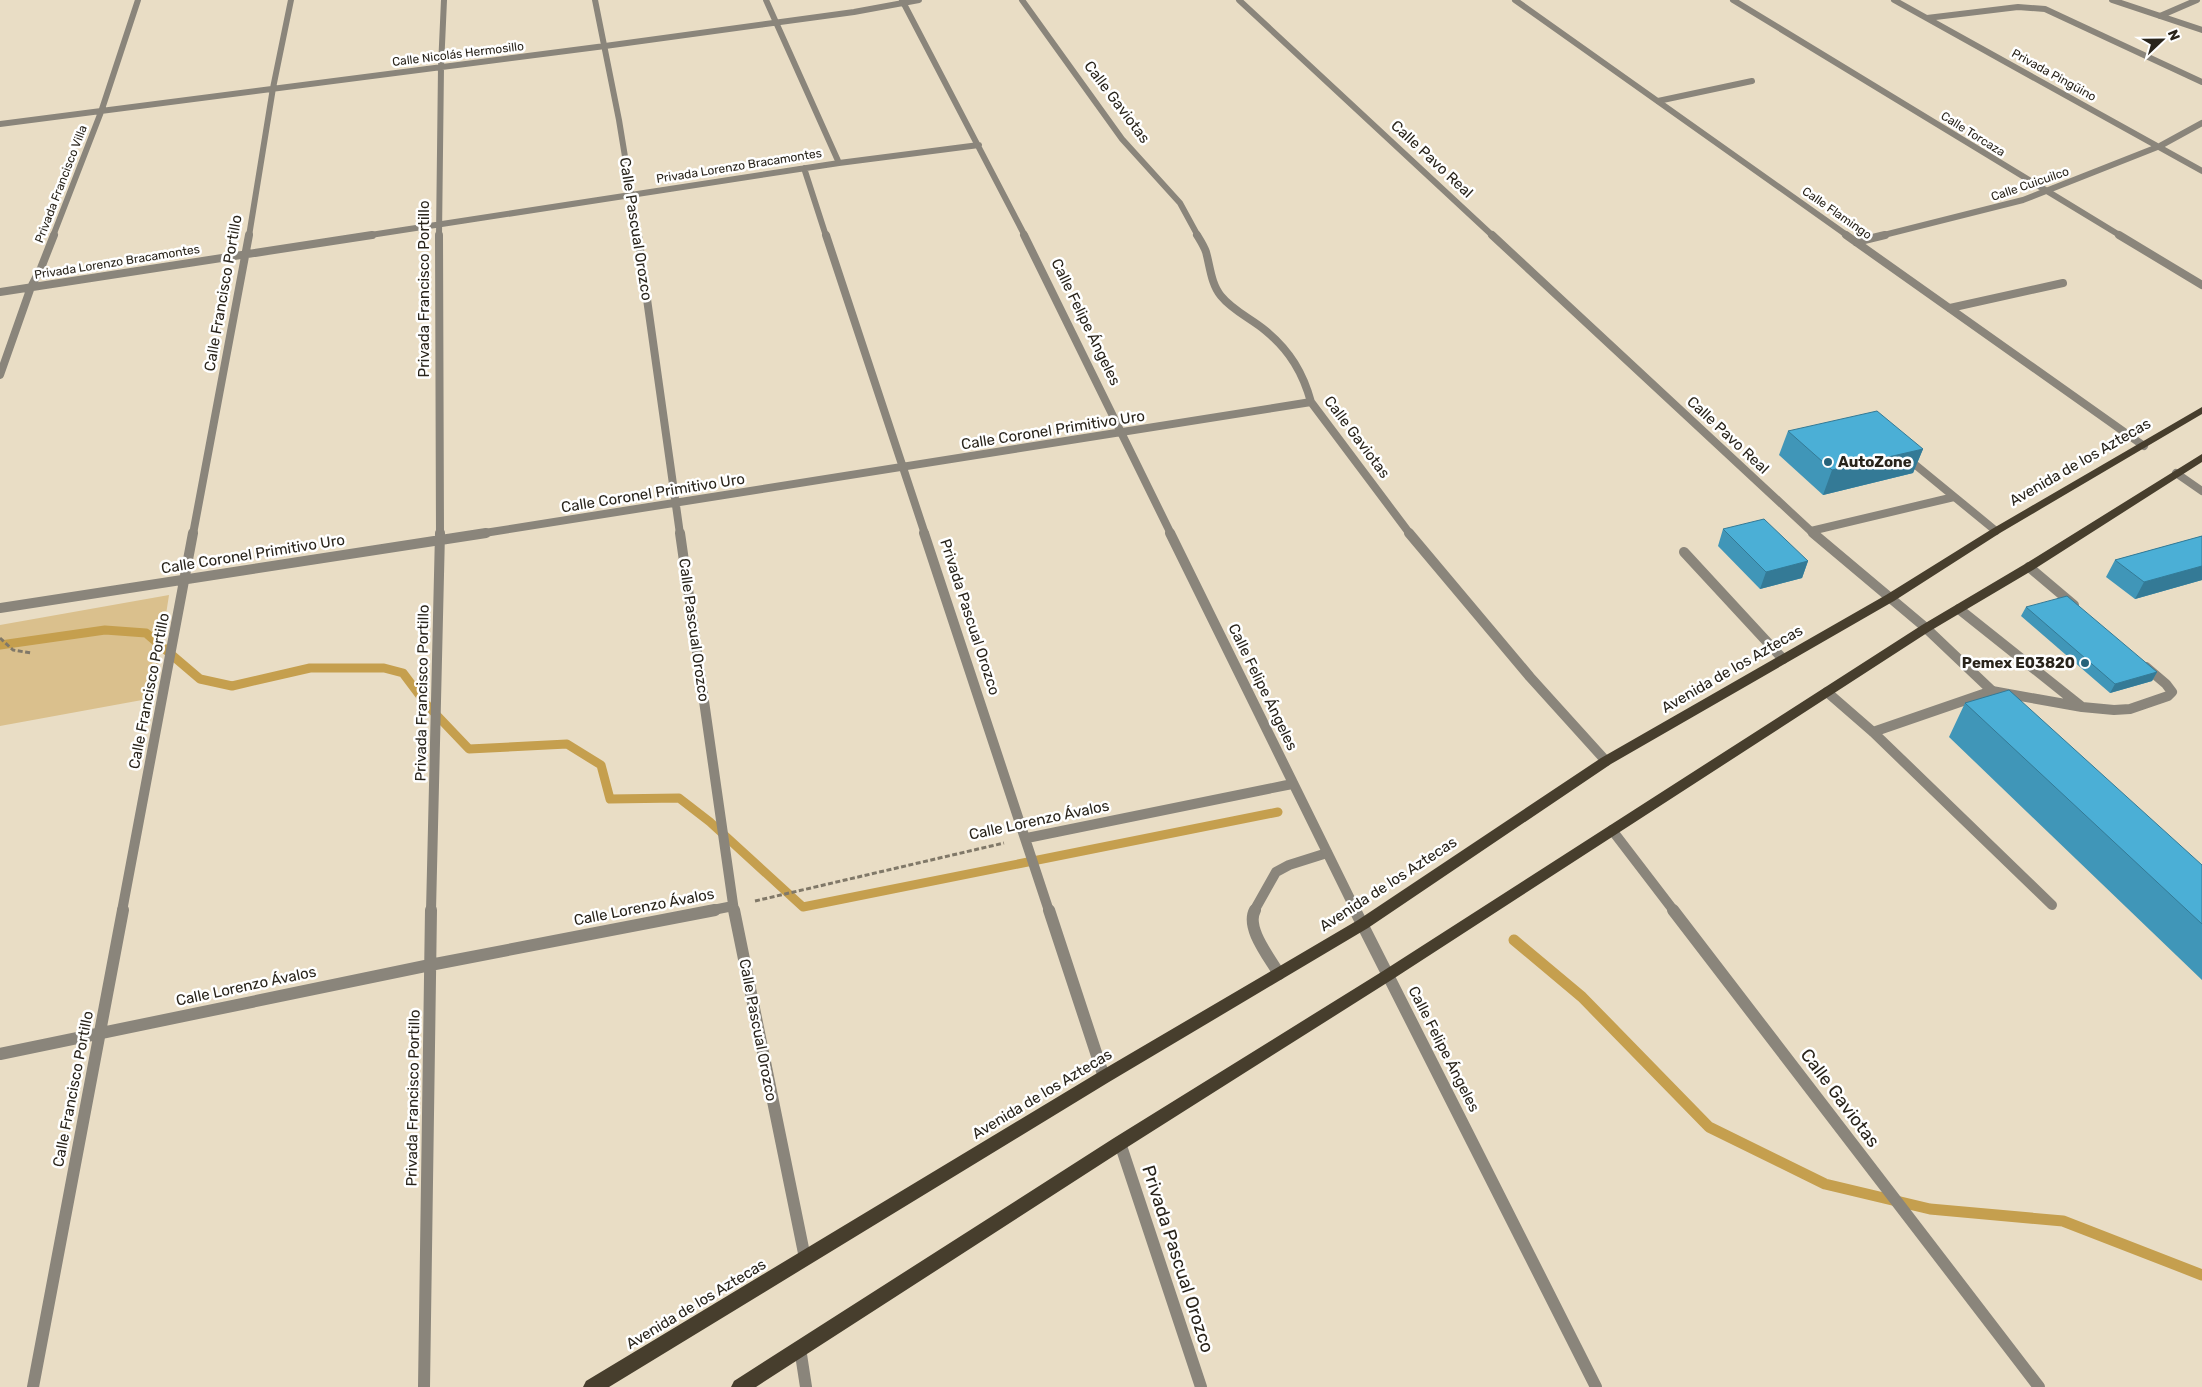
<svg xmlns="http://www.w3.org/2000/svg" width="2202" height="1387" font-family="Rubik,sans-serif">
<rect width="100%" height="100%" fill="#e9ddc5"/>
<path fill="#dac08d" d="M169 595 153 698 0 726V625Z"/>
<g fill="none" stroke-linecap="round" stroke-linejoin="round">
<path stroke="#c59f4e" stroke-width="9" d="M0 645 105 630 146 633 200 679 232 686 310 668H384L403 673 427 705 469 749 567 744 601 765 610 799 679 798 710 822 803 907 1278 812"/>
<path stroke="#c59f4e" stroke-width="11" d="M1514 940 1582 997 1709 1127 1825 1184 1930 1209 2063 1221 2202 1275"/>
<path stroke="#807868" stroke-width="3" stroke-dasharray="5 2.5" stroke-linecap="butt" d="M0 638 13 650 31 653
M755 901 1004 843"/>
<path stroke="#8a857b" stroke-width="6" d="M1658 101 1752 81"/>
<path stroke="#8a857b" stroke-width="8" d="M1950 308 2063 283
M1907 458 1996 531
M1811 531 1954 497"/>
<path stroke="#8a857b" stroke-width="10" d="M1684 552 1783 659
M2029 567 2074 605
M1959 609 2082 707
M1827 692 1873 732 2052 905
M1873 732 1992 691 2082 707 2114 710 2130 709 2168 696 2172 692 2166 684 2146 667
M1254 911 1276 872 1289 865 1327 853"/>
<path stroke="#8a857b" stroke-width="12" d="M1255 910C1245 928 1270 958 1279 974"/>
<path stroke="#8a857b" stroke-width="6" d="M595 0 619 120 638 236
M766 0 839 163
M902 0 1025 236
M1022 0 1122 139 1180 203 1198 236
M1515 0 1848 236
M1733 0 2121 236
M1894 0 2202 171
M2112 0 2202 30
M2160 16 2197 0
M1927 18 2018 7 2045 9 2202 82
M0 124 605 46 854 12 919 0
M804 168 826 236
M53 236 101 112 138 0
M249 236 273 88 291 0
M364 236 839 163 979 145
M439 236 441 67 444 0
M1880 236 2023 200 2160 146 2202 123"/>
<path stroke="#8a857b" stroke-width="8" d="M439 235 440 534
M638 235 680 534
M826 235 925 534
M1024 235 1171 534
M1197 235C1200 240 1204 246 1206 252 1210 266 1211 284 1221 296 1233 311 1252 319 1266 331 1290 351 1303 373 1311 402L1410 534
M1846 235 2144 446
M2119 235 2202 285
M1856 242 1885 235
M0 292 372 235
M0 375 31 287 41 268 54 235
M2176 473 2202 491
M193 534 249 235
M478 534 1311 402"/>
<path stroke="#8a857b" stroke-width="10" d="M680 533 734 911
M924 533 1049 911
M1170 533 1356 911
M1409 533 1530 677 1606 761
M0 608 486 533
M1612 830 1674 911
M1027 838 1292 784
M122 911 193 533
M431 911 440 533
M708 911 733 906"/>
<path stroke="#8a857b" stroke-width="12" d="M734 910 805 1258
M1049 910 1104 1077
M1355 910 1596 1387
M1673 910 2039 1387
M0 1054 430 965 715 910
M1120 1143 1201 1387
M800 1348 806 1387
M33 1387 123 910
M424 1387 431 910"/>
<path stroke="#8a857b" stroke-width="6" d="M1239 0 1493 236"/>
<path stroke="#8a857b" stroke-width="8" d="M1492 235 1814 534"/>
<path stroke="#8a857b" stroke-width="10" d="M1813 533 1926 628 2006 704"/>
<path fill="#473e2d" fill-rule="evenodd" d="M2202 407V414L2000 533 1894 601 1611 764 1368 928 1109 1082 609 1387H583L586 1381 1099 1072 1358 920 1601 758 1886 595 1992 529Z
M2202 454V462L2033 570 1930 631 1393 979 1126 1148 756 1387H731L734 1381 1114 1138 1383 971 1922 625 2025 564Z"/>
</g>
<path fill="#4096b8" d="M1788 431 1923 449 1913 473 1823 495 1779 455Z
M1723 529 1808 561 1802 578 1760 589 1718 546Z
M2202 536V580L2135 599 2106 577 2115 560Z
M2026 607 2157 672 2152 681 2110 693 2021 616Z
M1965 703 2202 865V980L1949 737Z"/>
<path fill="#347a96" d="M1923 449 1913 473 1823 495 1832 470Z
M1808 561 1802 578 1760 589 1766 572Z
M2202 566V580L2135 599 2144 582Z
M2157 672 2152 681 2110 693 2115 684Z"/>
<path fill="#4bafd6" stroke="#347a96" d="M1877 411 1923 449 1832 470 1788 431Z
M1764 519 1808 561 1766 572 1723 529Z
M2202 536V566L2144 582 2115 560Z
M2067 596 2157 672 2115 684 2026 607Z
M2009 690 2202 865V924L1965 703Z"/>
<g fill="#27637a" stroke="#fff" stroke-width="2">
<circle cx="1828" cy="462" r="5"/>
<circle cx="2085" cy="663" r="5"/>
</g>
<g text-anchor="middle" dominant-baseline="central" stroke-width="5" stroke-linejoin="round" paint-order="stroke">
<g font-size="12" fill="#29241b" stroke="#fff">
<text transform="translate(458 54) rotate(-7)">Calle Nicolás Hermosillo</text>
<text transform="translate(2054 75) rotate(29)">Privada Pingüino</text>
<text transform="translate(1973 134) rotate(32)">Calle Torcaza</text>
<text transform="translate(739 166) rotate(-9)">Privada Lorenzo Bracamontes</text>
<text transform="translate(61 184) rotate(-69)">Privada Francisco Villa</text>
<text transform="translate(2030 184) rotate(-19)">Calle Cuicuilco</text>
<text transform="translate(1837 213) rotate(35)">Calle Flamingo</text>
<text transform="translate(117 262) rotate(-9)">Privada Lorenzo Bracamontes</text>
</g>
<g font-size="15" fill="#29241b" stroke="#fff">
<text transform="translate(1117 102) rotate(53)">Calle Gaviotas</text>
<text transform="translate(1432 159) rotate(43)">Calle Pavo Real</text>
<text transform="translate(636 229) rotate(81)">Calle Pascual Orozco</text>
<text transform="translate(424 289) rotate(-90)">Privada Francisco Portillo</text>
<text transform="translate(223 293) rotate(-80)">Calle Francisco Portillo</text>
<text transform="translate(1086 322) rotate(64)">Calle Felipe Ángeles</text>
<text transform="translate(1053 430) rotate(-9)">Calle Coronel Primitivo Uro</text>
<text transform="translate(1728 435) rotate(43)">Calle Pavo Real</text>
<text transform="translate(1357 437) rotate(53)">Calle Gaviotas</text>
<text transform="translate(2080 462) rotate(-30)">Avenida de los Aztecas</text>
<text transform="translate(653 493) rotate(-9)">Calle Coronel Primitivo Uro</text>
<text transform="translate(253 554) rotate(-9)">Calle Coronel Primitivo Uro</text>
<text transform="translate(970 617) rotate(72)">Privada Pascual Orozco</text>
<text transform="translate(694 630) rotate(82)">Calle Pascual Orozco</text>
<text transform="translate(1732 669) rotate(-30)">Avenida de los Aztecas</text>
<text transform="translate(1263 687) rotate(64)">Calle Felipe Ángeles</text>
<text transform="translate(149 691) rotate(-79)">Calle Francisco Portillo</text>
<text transform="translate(422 693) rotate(-89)">Privada Francisco Portillo</text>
<text transform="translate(1039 820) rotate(-12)">Calle Lorenzo Ávalos</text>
<text transform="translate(1388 884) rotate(-33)">Avenida de los Aztecas</text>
<text transform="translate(644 907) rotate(-11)">Calle Lorenzo Ávalos</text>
<text transform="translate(246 986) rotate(-12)">Calle Lorenzo Ávalos</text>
<text transform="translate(758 1030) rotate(79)">Calle Pascual Orozco</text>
<text transform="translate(1444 1049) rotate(63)">Calle Felipe Ángeles</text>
<text transform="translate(73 1089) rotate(-79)">Calle Francisco Portillo</text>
<text transform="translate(1042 1094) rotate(-31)">Avenida de los Aztecas</text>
<text transform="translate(413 1098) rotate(-89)">Privada Francisco Portillo</text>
<text transform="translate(696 1304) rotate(-31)">Avenida de los Aztecas</text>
</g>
<g font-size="15" font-weight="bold" fill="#29241b" stroke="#fff" text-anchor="start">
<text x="1838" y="462">AutoZone</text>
<text x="2075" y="663" text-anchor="end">Pemex E03820</text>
</g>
<g font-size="18" fill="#29241b" stroke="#fff">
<text transform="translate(1840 1098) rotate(53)">Calle Gaviotas</text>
<text transform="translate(1178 1259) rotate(72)">Privada Pascual Orozco</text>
</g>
</g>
<g transform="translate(2162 40) rotate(68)" stroke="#ffffff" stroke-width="4" paint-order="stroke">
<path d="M0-4L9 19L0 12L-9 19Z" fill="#29241b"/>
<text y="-8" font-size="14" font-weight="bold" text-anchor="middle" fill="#29241b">N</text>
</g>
</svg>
